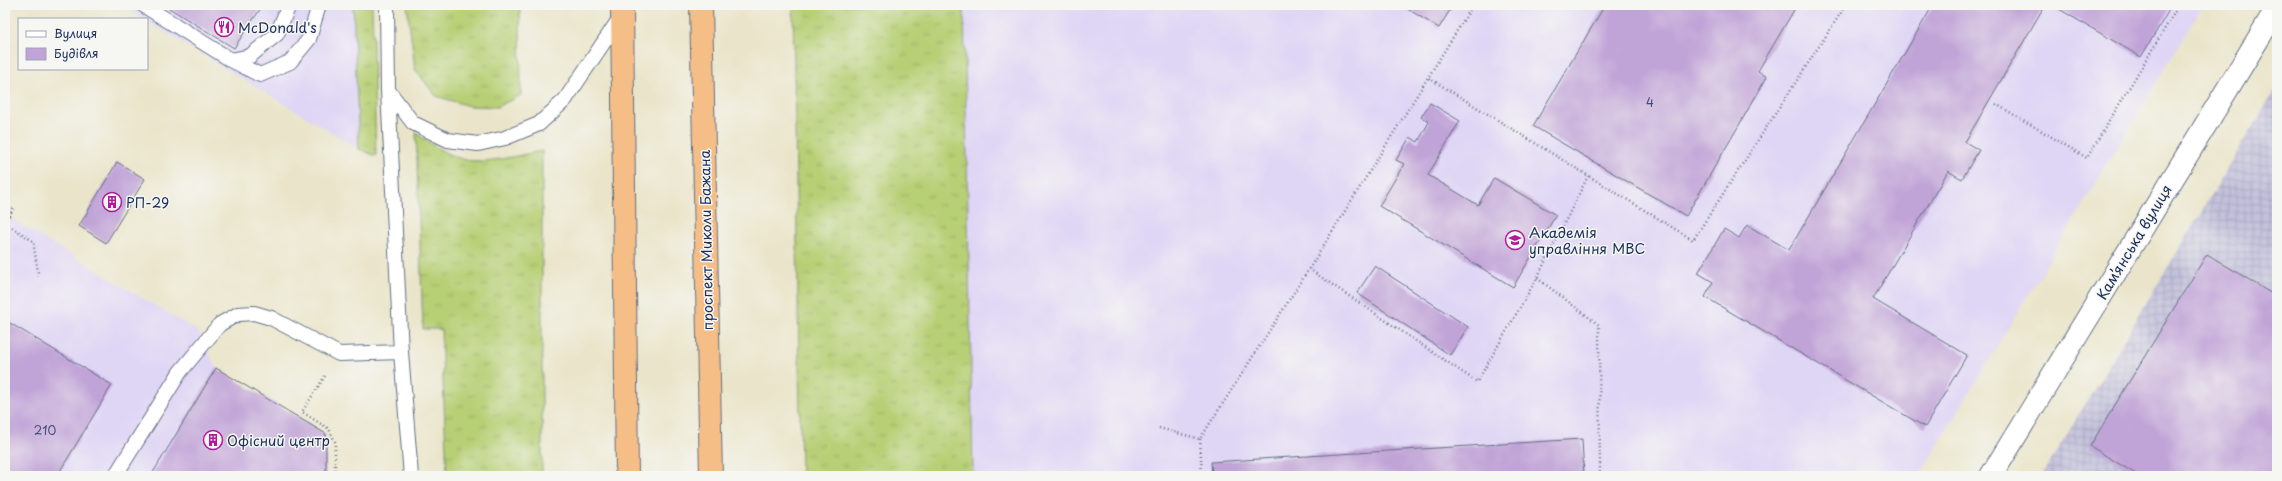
<svg xmlns="http://www.w3.org/2000/svg" width="2282" height="481" font-family="'Playpen Sans',sans-serif">
<defs>
<pattern id="industrial-grid" width="8" height="8" patternUnits="userSpaceOnUse"><rect width="8" height="8" fill="#c3c1db"/><path d="M0 4h8M4 0v8" fill="none" stroke="#a7a6be"/></pattern>
<pattern id="grass-tufts" width="24" height="20" patternUnits="userSpaceOnUse"><rect width="24" height="20" fill="#b7cf74"/><path d="M3 7l-1-3M5 7V3M7 7l1-3M15 17l-1-3M17 17v-4M19 17l1-3" fill="none" stroke="#9db267"/></pattern>
</defs>
<rect width="100%" height="100%" fill="#f6f6f2"/>
<filter id="ink" filterUnits="userSpaceOnUse"><feTurbulence type="fractalNoise" baseFrequency=".025" numOctaves="2"/><feDisplacementMap in="SourceGraphic" scale="8" xChannelSelector="R" yChannelSelector="G"/><feConvolveMatrix kernelMatrix="1 2 1 2 8 2 1 2 1" color-interpolation-filters="sRGB"/></filter>
<filter id="wash" filterUnits="userSpaceOnUse"><feTurbulence type="fractalNoise" baseFrequency=".012" numOctaves="4" result="noise"/><feDisplacementMap in="SourceGraphic" scale="16" xChannelSelector="R" yChannelSelector="G"/><feGaussianBlur stdDeviation="0.9" result="paint"/><feColorMatrix in="noise" values="0 0 0 0 0 0 0 0 0 0 0 0 0 0 0 0 0 1.4 0 .05"/><feComposite in="paint" operator="in"/></filter>
<g filter="url(#wash)">
<rect width="100%" height="100%" fill="#eae5ca"/>
<path fill="#dfd5f5" d="M120 5H353L359 149 147 21V19H143Z
M964 5H2203L1919 476H973Z
M5 215 199 332 216 368 151 476H5Z"/>
<path fill="url(#industrial-grid)" d="M2277 86V476H2042Z"/>
<path fill="url(#grass-tufts)" stroke="#697f69" d="M353 5H372L376 156 359 149Z
M407 5H520L521 95 497 107 469 106 436 96 415 69Z
M793 5H964L973 476H801Z
M416 133C430 143 444 154 462 159 487 165 517 155 542 151V476H447L441 329H423Z"/>
<g id="blocks">
<path fill="#c0a3d7" d="M164 5H263L234 48Z
M1401 5H1453L1439 28Z
M1605 5H1797L1758 71 1767 77 1686 216 1533 126Z
M1933 5H2045L1965 142 1979 150 1962 179 1948 171 1873 299 1967 355 1925 427 1705 297 1713 282 1698 273 1724 229 1739 238 1747 225 1789 250Z
M2052 5H2172L2141 57Z
M1430 103 1460 121 1428 175 1478 205 1494 178 1556 215 1513 287 1379 206 1404 164 1396 160 1410 137 1418 142 1429 122 1421 117Z
M117 162 145 179 106 243 79 226Z
M2207 254 2277 297V476H2139L2090 446Z
M1375 266 1468 327 1450 355 1357 293Z
M5 320 112 385 57 476H5Z
M216 368 326 434V476H151Z
M1582 439 1584 476H1212L1211 462Z"/>
</g>
</g>
<g filter="url(#ink)">
<use href="#blocks" fill-opacity="0" stroke="#636f84" stroke-width="1"/>
<g fill="none" stroke-linecap="round" stroke-linejoin="round">
<defs>
<path id="lane" d="M143 5 231 60 250 56 277 34 289 5
M387 5 388 90 413 123 448 140 478 144 505 138 539 124 565 100 622 15
M231 60 260 75 290 62 309 39 319 5
M388 90 401 352 411 476
M115 476 180 372 220 324 238 314 254 313 271 318 339 354 401 352"/>
<path id="street" d="M1991 476 2277 8"/>
<path id="highway" d="M622 5 627 476
M701 5 711 476"/>
</defs>
<use href="#lane" stroke="#636f84" stroke-width="16"/>
<use href="#street" stroke="#636f84" stroke-width="24"/>
<use href="#highway" stroke="#636f84" stroke-width="24"/>
<path stroke="#636f84" stroke-width="2.5" stroke-dasharray="1 3" stroke-linecap="butt" d="M1429 78 1693 240 1846 5
M1996 104 2087 158 2179 5
M5 223 33 241 39 279
M5 223 14 207
M1309 269 1477 382 1537 278 1588 176
M1537 278 1599 325 1600 476
M325 376 302 412 329 429 335 442V476
M1159 428 1200 439 1309 269 1473 5
M1200 439 1202 476"/>
<use href="#lane" stroke="#fff" stroke-width="14"/>
<use href="#street" stroke="#fff" stroke-width="22"/>
<use href="#highway" stroke="#f6be87" stroke-width="22"/>
</g>
</g>
<defs>
<symbol id="restaurant-ring" viewBox="-11 -11 22 22"><circle r="9.5" fill="#f6f6f2" stroke="#b5179e" stroke-width="1.5"/><path d="M-5-6h1v4h1v-4h1v4h1v-4h1v5L-1.5 .5V6h-2V.5L-5-1ZM5-6V6H3V1.5H1.5Q1.5-4 5-6Z" fill="#b5179e"/></symbol>
<symbol id="building-ring" viewBox="-11 -11 22 22"><circle r="9.5" fill="#f6f6f2" stroke="#b5179e" stroke-width="1.5"/><path d="M-4-6H4V6H1V3H-1V6H-4ZM-2.5-4.3h1.7v1.8h-1.7ZM.8-4.3h1.7v1.8H.8ZM-2.5-1h1.7V.8h-1.7ZM.8-1h1.7V.8H.8Z" fill="#b5179e"/></symbol>
<symbol id="university-ring" viewBox="-11 -11 22 22"><circle r="9.5" fill="#f6f6f2" stroke="#b5179e" stroke-width="1.5"/><path d="M0-5L7-2L0 1L-7-2ZM-4 1L0 2.5L4 1V4Q0 6-4 4Z" fill="#b5179e"/></symbol>
</defs>
<g fill-rule="evenodd">
<use href="#restaurant-ring" x="213" y="16" width="22" height="22"/>
<use href="#building-ring" x="101" y="191" width="22" height="22"/>
<use href="#university-ring" x="1504" y="229" width="22" height="22"/>
<use href="#building-ring" x="202" y="429" width="22" height="22"/>
</g>
<g text-anchor="middle" dominant-baseline="central" stroke-width="3" stroke-linejoin="round" paint-order="stroke">
<g font-size="12" fill="#444c7c">
<text x="1650" y="102">4</text>
<text x="45" y="430">210</text>
</g>
<g font-size="14" fill="#1b2f5e" stroke="#f6f6f2" text-anchor="start">
<text x="238" y="27">McDonald's</text>
<text x="126" y="202">РП-29</text>
<text x="1529" y="232">Академія<tspan x="1529" dy="16">управління МВС</tspan></text>
<text x="227" y="440">Офісний центр</text>
</g>
<g font-size="14" fill="#1b2f5e" stroke="#f6f6f2">
<text transform="translate(706 240) rotate(-91)">проспект Миколи Бажана</text>
<text transform="translate(2134 242) rotate(-59)">Камʼянська вулиця</text>
</g>
</g>
<rect width="2282" height="481" fill="none" stroke="#f6f6f2" stroke-width="20"/>
<rect x="18" y="18" width="130" height="52" fill="#f6f6f2" stroke="#9ea6b7"/>
<rect x="26" y="31" width="20" height="6" fill="#ffffff" stroke="#9ea6b7"/>
<text x="54" y="38" font-size="12" fill="#1b2f5e">Вулиця</text>
<rect x="26" y="48" width="20" height="12" fill="#c0a3d7" stroke="#9ea6b7"/>
<text x="54" y="58" font-size="12" fill="#1b2f5e">Будівля</text>
</svg>
